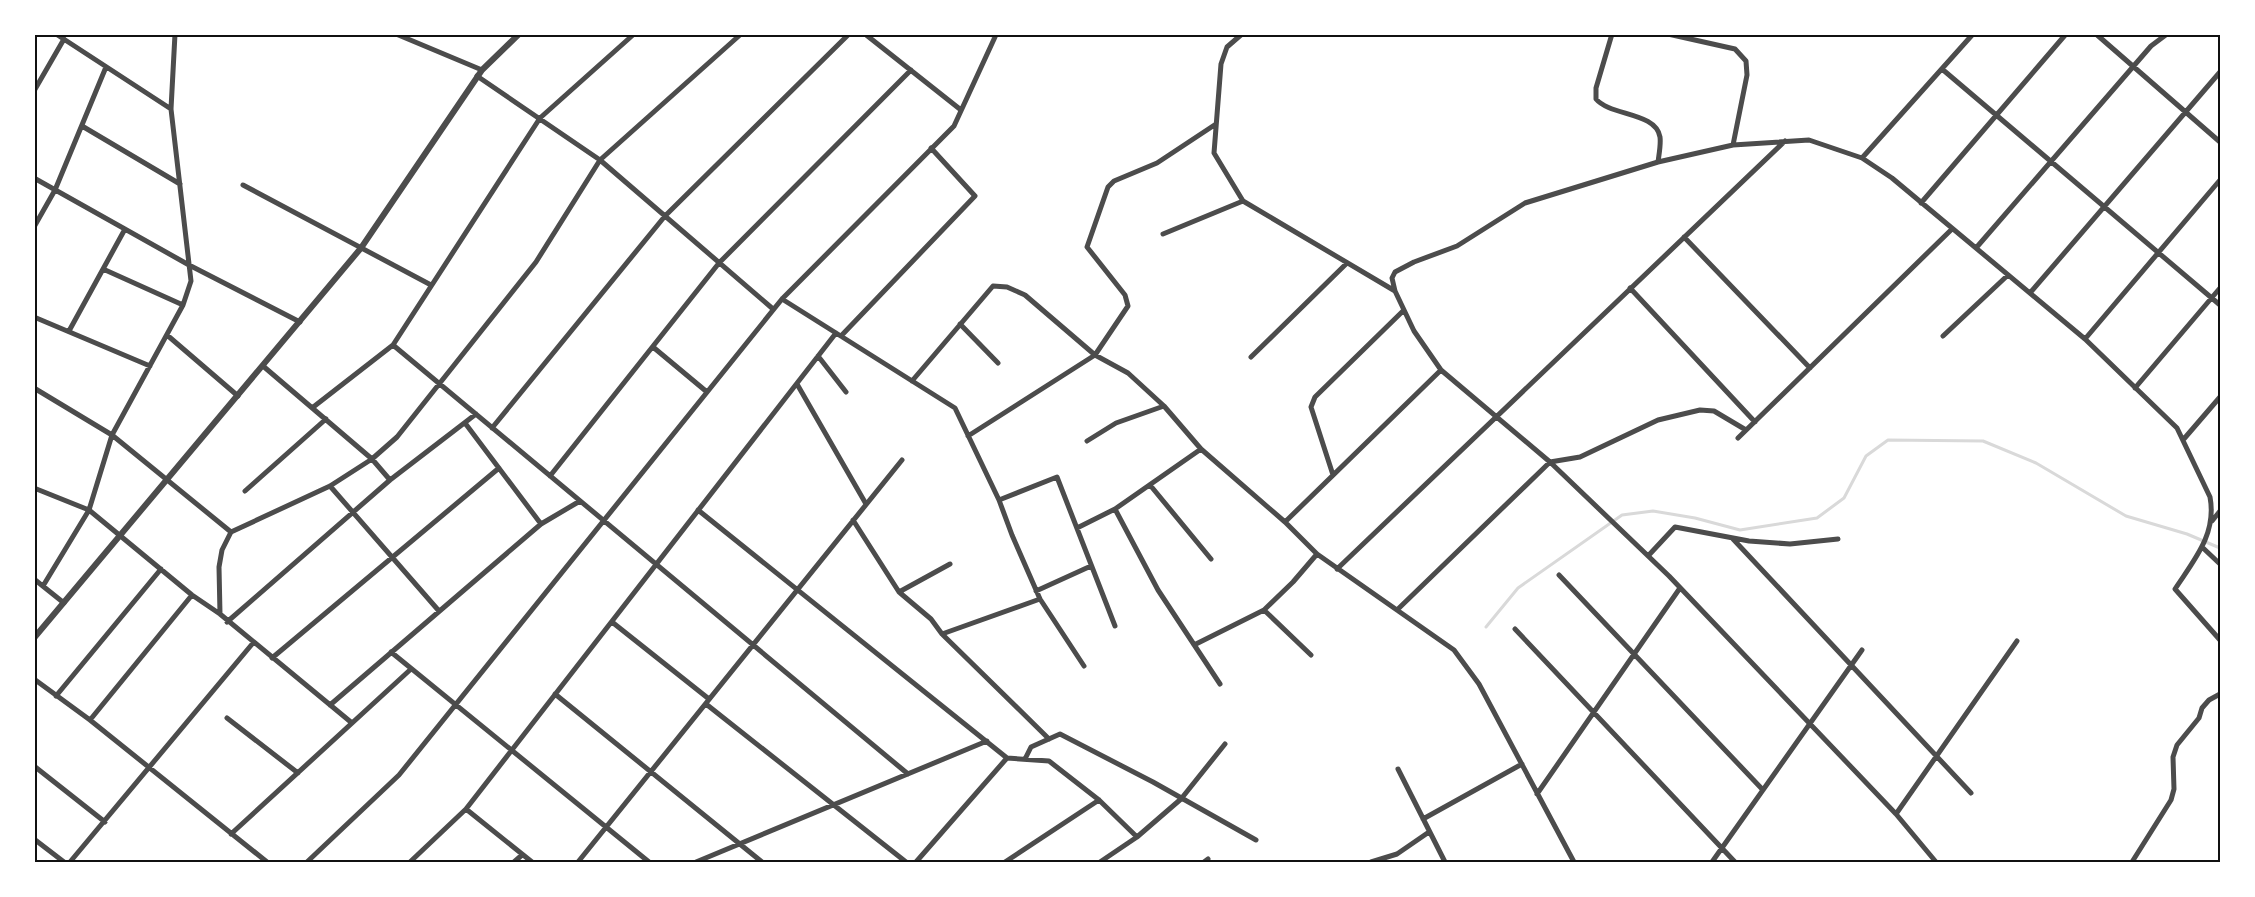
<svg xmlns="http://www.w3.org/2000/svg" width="2255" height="897" font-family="Spectral,serif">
<rect width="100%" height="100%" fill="#fff"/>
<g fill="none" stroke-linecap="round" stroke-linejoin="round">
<path stroke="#d9d9d9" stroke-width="3" d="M1486 627 1518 588 1622 515 1653 511 1695 518 1740 530 1817 518 1844 498 1866 456 1888 440 1983 441 2036 463 2126 516 2187 534 2220 548"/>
<path stroke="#4c4c4c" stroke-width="5" d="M56 34 171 109
M396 34 482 70
M865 34 961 110
M1242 34 1227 47 1221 64 1214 153 1243 201 1395 291
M1612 34 1596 88V99C1610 116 1656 112 1660 137 1661 145 1659 154 1658 162
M1668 34 1735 49 1746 61 1747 75 1733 145
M2096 34 2220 142
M1942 69 2220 305
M477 76 600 160 773 309
M34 91 64 39
M82 126 180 184
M1862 158 1973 34
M34 178 189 265 300 322
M243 185 431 285
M1921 203 2066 34
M34 227 55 190 106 67
M1163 234 1243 201
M1684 237 1810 368
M1976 248 2151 46 2167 34
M103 269 183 305
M1630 288 1755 422
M2030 293 2220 72
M782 299 955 408 999 500 1012 535 1040 599 1084 666
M34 317 150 366
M960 324 998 363
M69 331 125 229
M167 335 238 396
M841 336 975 196 931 148
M1943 336 2008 275
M2085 339 2220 180
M393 345 908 774
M653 347 707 392
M818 356 846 392
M1251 357 1347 263
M263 366 372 459 390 480
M912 381 993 286 1007 287 1025 295 1095 355 1128 306 1125 295 1087 247 1108 187 1114 181 1157 163 1216 124
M797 384 866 504
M34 388 112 435 231 532
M2135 388 2220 288
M312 408 393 345 540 118 634 34
M465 423 541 524
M492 428 665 216 849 34
M968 436 1095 355 1128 373 1164 406 1201 449 1285 522 1317 554 1454 650 1479 684 1574 862
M1738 438 1952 229
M2183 440 2220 397
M1087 441 1116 423 1164 406
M1333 475 1311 407 1315 397 1404 310
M550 476 719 263 911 70
M1150 485 1211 559
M330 486 439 611
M34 488 89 510 192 595 220 614 352 723
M245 491 326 419
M999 500 1057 477 1115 626
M1115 509 1158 590 1220 684
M698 510 1007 758 1049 761 1099 800 1137 837
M853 520 899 592 931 619 942 634 1049 739
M2212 521 2220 511
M1285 522 1441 370
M1077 528 1115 509 1201 449
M1733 539 1971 793
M2202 547 2220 564
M1648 556 1675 527 1749 541 1790 544 1838 539
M1337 569 1785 141
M1559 575 1763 790
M34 579 64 603
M43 586 89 510 112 435 183 305 191 281 171 109 175 34
M1036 591 1091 566
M899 592 950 564
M1264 610 1311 655
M1397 610 1550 462 1580 457 1658 420 1700 410 1714 411 1746 430
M220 614 219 567 222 550 231 532 330 486 372 459 397 437 536 262 600 160 741 34
M227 622 390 480 476 414
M612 622 709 699
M1515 629 1735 862
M942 634 1040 599
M1194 645 1264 610 1293 582 1317 554
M391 652 649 862
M272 658 499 468
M34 679 90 720 267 862
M555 694 762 862
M56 696 161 569
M706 704 906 862
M330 705 541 524 580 501
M227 718 298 773
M90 720 192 595
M1025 759 1031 747 1060 734 1153 782 1256 840
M34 766 105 822
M1398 769 1445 862
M1537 794 1680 588
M466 809 532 862
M1896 814 2017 641
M1423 819 1522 764
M231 834 411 669
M34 839 64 862
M70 862 253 643
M307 862 399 775 782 299 954 126 995 37 992 34
M410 862 466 809 836 333
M514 862 522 855
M578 862 902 460
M696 862 987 741
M916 862 1007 758
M1005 862 1099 800
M1100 862 1137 837 1181 799 1225 744
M1204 862 1208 859
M1371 862 1397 854 1429 832
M1712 862 1862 650
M1936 862 1896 814 1669 576 1550 462 1441 370 1414 331 1395 291 1392 278 1395 272 1414 262 1457 246 1525 203 1658 162 1733 145 1809 140 1862 158 1892 178 2085 339 2177 428 2210 497C2217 534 2194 560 2175 589L2220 640
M2132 862 2171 800 2174 789 2173 757 2177 745 2199 718 2202 708 2209 700 2220 694"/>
<path stroke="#4c4c4c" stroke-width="6" d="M34 638 361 248 482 70 519 34"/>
</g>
<rect width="2255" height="897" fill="none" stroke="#ffffff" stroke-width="72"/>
<rect x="36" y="36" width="2183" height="825" fill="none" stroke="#111" stroke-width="2"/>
</svg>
